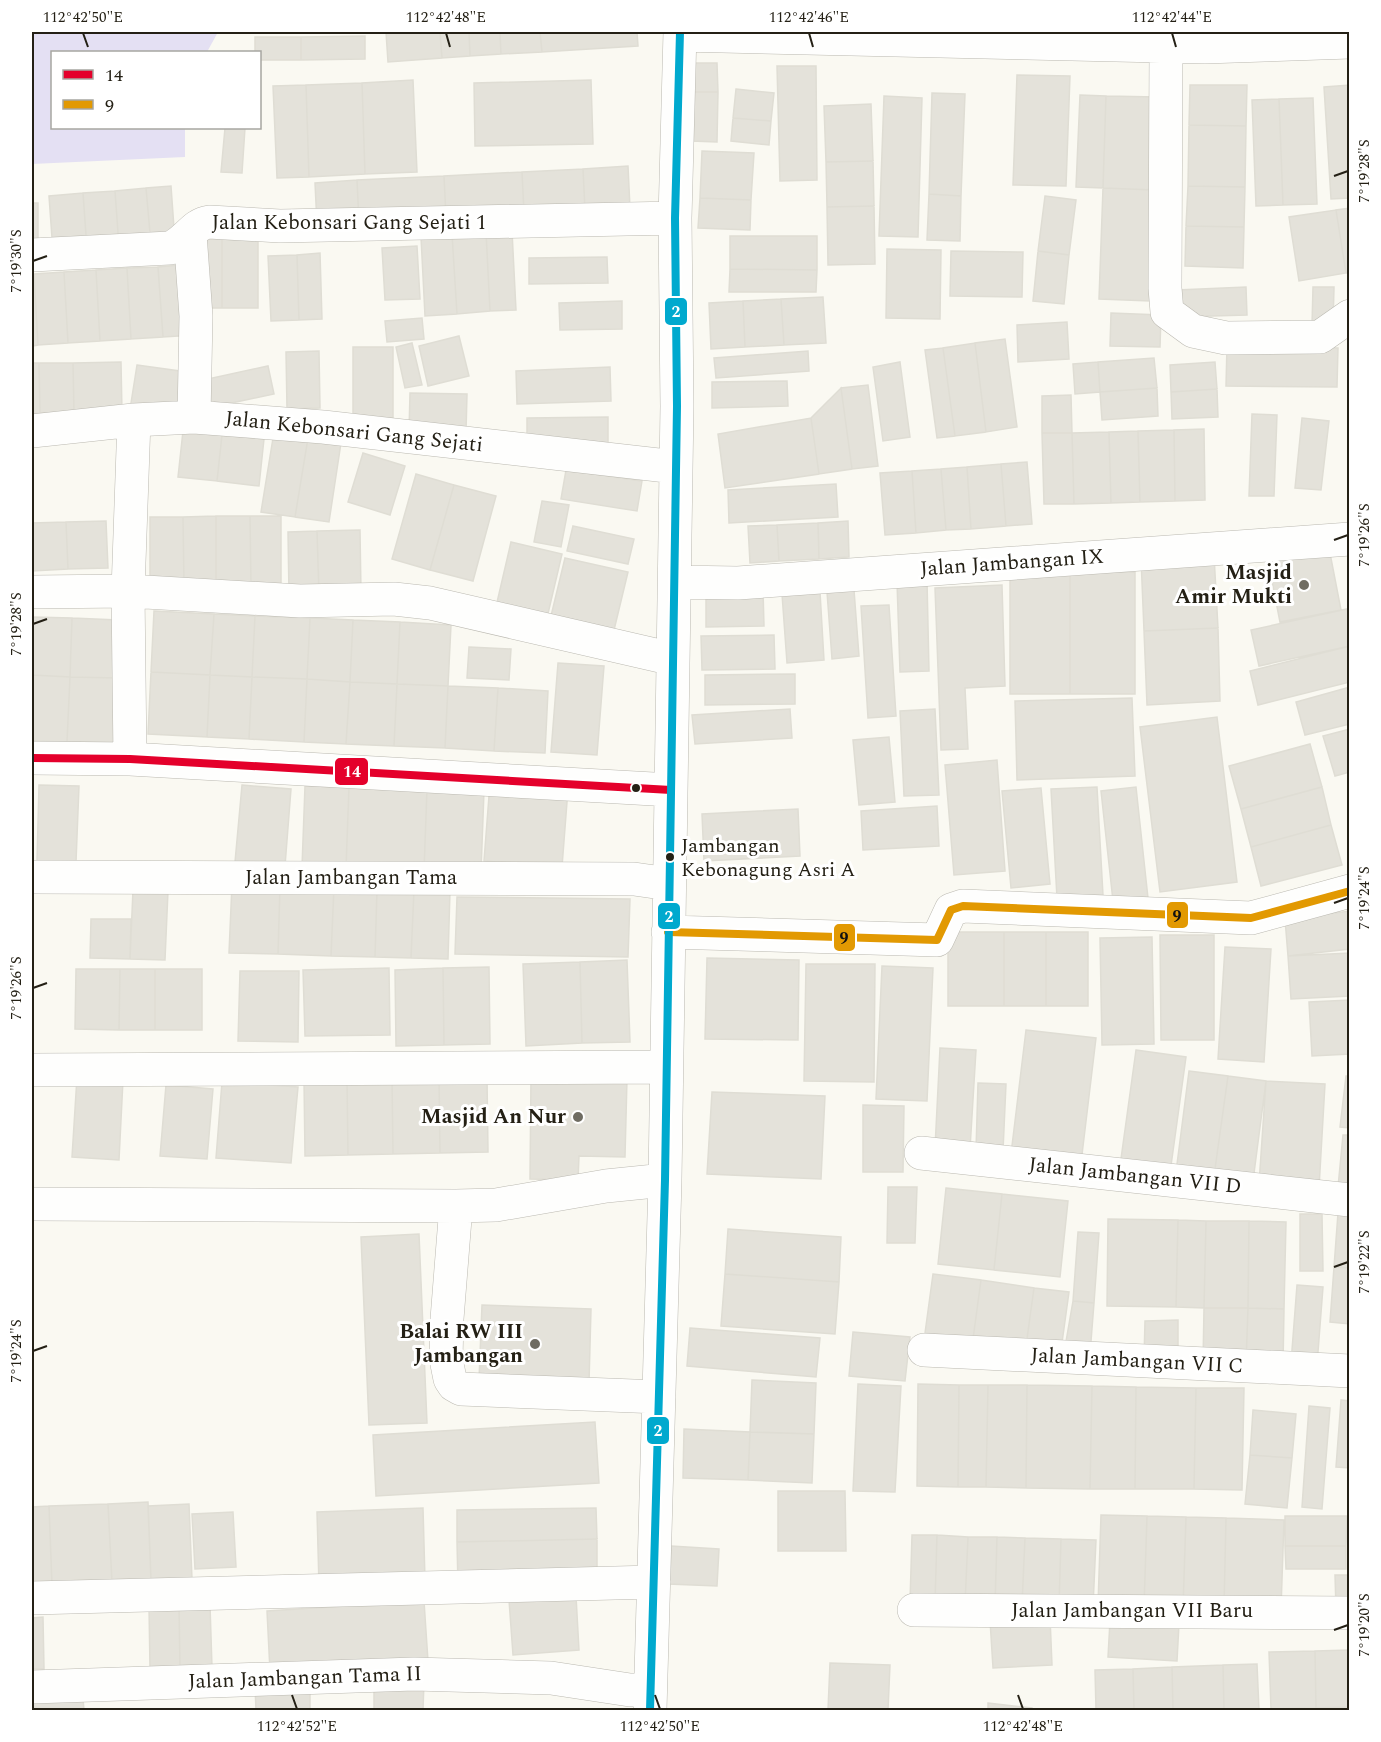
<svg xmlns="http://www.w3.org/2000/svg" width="1381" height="1742" font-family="Spectral,serif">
<rect width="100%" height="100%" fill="#faf9f2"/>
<path fill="#e4e0f3" d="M32 32H218L207 52H52V128H185V157L32 164Z"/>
<path fill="#e4e2da" stroke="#dfddd4" stroke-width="1.5" d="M386 32H440L442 58 388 62Z
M440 32H469L470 56 442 58Z
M469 32H500L501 54 470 56Z
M500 32H540L542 52 501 54Z
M540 32H637L638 46 542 52Z
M365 36V59L301 60V37Z
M255 37H301V60H260V52H255Z
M691 63H717L718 92H691Z
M777 66H816L817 180 780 181Z
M1017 75 1070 76 1066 186 1013 185Z
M413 80 417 172 365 174 362 83Z
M591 80 593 144 475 146 474 83Z
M362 83 365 174 309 177 306 85Z
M306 85 309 177 277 178 273 86Z
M1190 85H1247L1246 126 1189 125Z
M1350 85V198L1331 199 1324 87Z
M736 89 774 93 771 121 733 118Z
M691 92H718L717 142 691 141Z
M932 93 965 94 961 196 929 194Z
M1080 95 1106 96 1103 188 1076 187Z
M884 96 922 98 918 237 879 236Z
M1106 96 1157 97 1154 190 1103 188Z
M1313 98 1317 204 1283 205 1279 99Z
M1279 99 1283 205 1256 206 1252 100Z
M871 104 873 161 826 162 824 106Z
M733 118 771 121 769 145 731 141Z
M1189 125 1246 126 1245 187 1188 186Z
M225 128H245L242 173 221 172Z
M702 151 754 153 751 200 700 198Z
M873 161 874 206 827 207 826 162Z
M628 166 630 208 585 210 583 169Z
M583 169 585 210 524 213 522 172Z
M522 172 524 213 446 217 444 176Z
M444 176 446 217 359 222 357 180Z
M357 180 359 222 317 224 315 183Z
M171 186 175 242 151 244 146 188Z
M1188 186 1245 187 1244 227 1186 226Z
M146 188 151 244 119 247 115 191Z
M1103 188 1154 190 1150 301 1099 299Z
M115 191 119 247 87 249 83 193Z
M83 193 87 249 53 252 49 196Z
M929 194 961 196 960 241 927 240Z
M1045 196 1076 200 1069 255 1038 251Z
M700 198 751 200 750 230 698 228Z
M32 203H38V251H32Z
M874 206 875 264 828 265 827 207Z
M1350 208V273H1346L1336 210Z
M1336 210 1346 273 1299 281 1289 217Z
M1186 226 1244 227 1243 268 1185 266Z
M512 231 516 310 490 311 486 232Z
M486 232 490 311 457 314 452 234Z
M452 234 457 314 425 316 421 237Z
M197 235 222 236V308H197Z
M258 235V308H222V236Z
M730 236H817V270L730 269Z
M417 246 420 299 385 300 382 248Z
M887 249 941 250 940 319 886 318Z
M951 251 1023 252 1022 297 950 296Z
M1038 251 1069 255 1064 304 1033 301Z
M320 253 322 319 299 320 297 255Z
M297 255 299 320 271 321 268 256Z
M607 257 608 283 529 284V258Z
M190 264 195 335 163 337 158 267Z
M158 267 163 337 131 339 127 268Z
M127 268 131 339 100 341 96 270Z
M730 269 817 270 816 292H729Z
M96 270 100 341 68 343 64 272Z
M64 272 68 343 38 345 34 274Z
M32 274H34L38 345 32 346Z
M1246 287 1247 315 1177 317V290Z
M1313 287H1334L1333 326 1312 325Z
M823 297 826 343 784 345 781 299Z
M781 299 784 345 745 347 743 301Z
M622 301V329L560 330 559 303Z
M743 301 745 347 711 349 709 303Z
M1111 313 1161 315 1160 347 1110 346Z
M422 318 424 339 387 342 385 321Z
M1067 322 1069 359 1018 362 1017 325Z
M459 336 469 376 428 386 419 346Z
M1005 339 1017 427 986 432 975 343Z
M412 343 422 385 405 388 396 347Z
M975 343 986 432 955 436 943 348Z
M1227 346 1338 348 1337 387 1226 386Z
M353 347H393V418H353Z
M943 348 955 436 937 438 925 350Z
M319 351 320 408 287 409 286 352Z
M808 351 809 371 716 378 714 358Z
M1154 358 1157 388 1100 392 1098 362Z
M121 362 122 412 74 413 73 363Z
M900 362 910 437 883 441 873 367Z
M1098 362 1100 392 1075 394 1073 364Z
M1215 362 1217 389 1171 392 1170 365Z
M32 363H39L40 413 32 414Z
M39 363H73L74 413H40Z
M137 365 187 372 180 410 131 403Z
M268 366 274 394 208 408 203 380Z
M610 367 611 401 517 404 516 371Z
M787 381 788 406 712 408V382Z
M868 385 878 466 852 469 841 388Z
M841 388 852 469 819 474 811 418Z
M1157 388 1158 416 1102 420 1100 392Z
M1217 389 1218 417 1172 419 1171 392Z
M410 393 467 394 466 432H409Z
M1071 395 1072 433H1042V396Z
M1252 414 1277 415 1274 496H1249Z
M608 417V447L527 448V418Z
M811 418 819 474 725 488 718 434Z
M1302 418 1329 421 1321 490 1295 488Z
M1204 429 1205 500 1175 501 1174 430Z
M1174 430 1175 501 1140 502 1138 431Z
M183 431 222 435 217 481 178 477Z
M1138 431 1140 502 1111 503 1109 432Z
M274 432 308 438 295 517 261 512Z
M1109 432 1111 503 1074 504 1072 433Z
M1042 433H1072L1074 504H1044Z
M222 435 264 439 259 486 217 481Z
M308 438 341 443 329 522 295 517Z
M363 453 405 466 390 515 348 502Z
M1027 462 1032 524 1006 526 1001 464Z
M1001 464 1006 526 971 529 967 467Z
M967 467 971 529 946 530 941 469Z
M941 469 946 530 916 533 912 471Z
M566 470 642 481 637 511 561 499Z
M912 471 916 533 885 535 880 473Z
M416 474 454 485 430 570 392 559Z
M836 484 838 517 729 523 728 490Z
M454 485 496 496 473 581 430 570Z
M542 501 569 505 561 547 534 542Z
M216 516H250L251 586H216Z
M216 516V586H184L183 517Z
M250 516H281V585L251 586Z
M150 517H183L184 586 150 587Z
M106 521 108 568 68 569 66 522Z
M848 521 849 557 819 559 818 523Z
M66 522 68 569 32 571V523Z
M818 523 819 559 779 561 777 525Z
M777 525 779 561 750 563 748 526Z
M573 526 634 539 628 564 567 551Z
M360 530 361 593 319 594 317 531Z
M317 531 319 594 289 595 288 532Z
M511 542 562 554 546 622 495 611Z
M1329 548 1341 610 1280 622 1268 561Z
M1214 555 1218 628 1144 631 1141 558Z
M565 558 628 572 614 630 551 616Z
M1135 572V694H1070V573Z
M1070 573V694H1010V574Z
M927 580 929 671 900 672 897 582Z
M1002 585 1005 686 965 688 968 749 941 750 935 588Z
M763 590 764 626 706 627V592Z
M854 590 859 656 832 659 827 592Z
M820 592 824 660 787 663 782 594Z
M889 605 896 716 868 718 861 606Z
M1347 609 1350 622V646L1259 666 1251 630Z
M154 611 214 614 210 675 151 672Z
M214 614 255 616 252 677 210 675Z
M255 616 310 618 307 679 252 677Z
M32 617 72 618 70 677 32 675Z
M72 618 118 620 117 678 70 677Z
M310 618 353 620 350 682 307 679Z
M353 620 400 622 397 684 350 682Z
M400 622 451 625 448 686 397 684Z
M1218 628 1220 701 1147 705 1144 631Z
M774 635 775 669 702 670 701 636Z
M1350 646V682L1258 705 1250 671Z
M469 647 511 649 509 680 467 678Z
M558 663 604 666 597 755 551 752Z
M151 672 210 675 207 737 148 734Z
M795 674V704L705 705V675Z
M32 675 70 677 67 742 32 741Z
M210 675 252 677 249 739 207 737Z
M70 677 117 678 114 744 67 742Z
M252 677 307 679 304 742 249 739Z
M307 679 350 682 346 744 304 742Z
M350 682 397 684 394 746 346 744Z
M397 684 448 686 445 748 394 746Z
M448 686 498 688 494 751 445 748Z
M1350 687V724L1305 735 1296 702Z
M498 688 548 691 545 753 494 751Z
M1132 698 1135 776 1017 780 1015 701Z
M790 709 792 738 695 744 692 715Z
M935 709 939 795 904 796 900 711Z
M1217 717 1237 882 1160 892 1140 727Z
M1350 729V772L1335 776 1323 736Z
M889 737 895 802 859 805 853 740Z
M1310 744 1322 787 1241 809 1229 766Z
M997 760 1005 871 954 875 945 765Z
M490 783 568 789 562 867 484 861Z
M39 785 79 786 76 862 37 861Z
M242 785 291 789 285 866 235 862Z
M305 786 349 787 346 868 302 867Z
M349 787 427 789 424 871 346 868Z
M1097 787 1103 895 1057 898 1051 789Z
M1136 787 1148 898 1113 901 1101 791Z
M1322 787 1331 825 1251 847 1241 809Z
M1041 788 1050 884 1011 888 1002 791Z
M427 789 484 791 481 872 424 871Z
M937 806 939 846 863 850 861 811Z
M798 809 800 856 704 861 702 814Z
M1331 825 1342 865 1261 886 1251 847Z
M232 884 280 886 278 954 229 953Z
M280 886 334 887 331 956 278 954Z
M334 887 377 889 375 957 331 956Z
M377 889 414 890 411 958 375 957Z
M133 890 168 891 165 960 130 959Z
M414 890 450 891 448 959 411 958Z
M457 897 630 899 628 957 455 954Z
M1350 911V949L1288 956 1285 919Z
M91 919H131L130 959 90 958Z
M948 932H1004V1006H948Z
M1004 932H1046V1006H1004Z
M1046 932H1088V1006H1046Z
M1160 935H1214V1040H1161Z
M1152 937 1154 1044 1102 1045 1100 938Z
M1225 947 1271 949 1264 1062 1218 1059Z
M1350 953V996L1291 999 1288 956Z
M707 958 799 960 798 1040 705 1039Z
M627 960 630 1042 582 1043 580 962Z
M580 962 582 1043 526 1046 523 964Z
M806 964H875L874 1082 804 1081Z
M882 966 933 968 927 1101 876 1099Z
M489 967 490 1044 444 1045 443 968Z
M389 968 390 1035 305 1036 303 970Z
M443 968 444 1045 396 1046 395 970Z
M76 969H120L119 1030 75 1029Z
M120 969H155V1030H119Z
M155 969H202V1030H155Z
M240 971H299L298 1042 238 1041Z
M1350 1000V1054L1312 1056 1309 1002Z
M1026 1030 1096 1038 1081 1163 1011 1154Z
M940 1048 976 1050 970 1149 935 1148Z
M1136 1050 1186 1057 1170 1173 1120 1166Z
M1189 1071 1228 1076 1214 1176 1176 1172Z
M1228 1076 1266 1081 1253 1181 1214 1176Z
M1346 1076H1350V1128L1340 1127Z
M77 1077 123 1080 119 1160 72 1157Z
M439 1077H487L488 1152 440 1153Z
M439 1077 440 1153 393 1154 392 1078Z
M531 1077 627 1079 625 1157 579 1156 578 1180 530 1179Z
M392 1078 393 1154 348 1155 347 1079Z
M347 1079 348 1155 305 1156 304 1080Z
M1266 1081 1325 1084 1319 1188 1259 1184Z
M222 1082 298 1087 291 1163 216 1158Z
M978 1083 1006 1084 1003 1151 976 1150Z
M166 1085 213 1089 207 1159 160 1156Z
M712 1092 825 1096 821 1179 707 1174Z
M863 1105 904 1106 903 1172H863Z
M1343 1135H1350V1188L1338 1187Z
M888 1187H917L915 1243H887Z
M946 1188 1002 1194 994 1270 938 1264Z
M1002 1194 1068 1201 1060 1277 994 1270Z
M1338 1213 1350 1214V1268L1334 1267Z
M1300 1214H1322L1323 1271H1300Z
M1108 1219 1178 1220 1176 1307 1107 1306Z
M1178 1220 1206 1221 1204 1308 1176 1307Z
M1206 1221H1249L1248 1308H1204Z
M1249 1221 1286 1222 1284 1309 1248 1308Z
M728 1229 841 1237 839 1282 725 1274Z
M1078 1232 1099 1233 1094 1303 1073 1301Z
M419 1234 427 1423 369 1425 361 1237Z
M1334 1267 1350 1268V1324L1330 1322Z
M725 1274 839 1282 835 1334 721 1326Z
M933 1274 981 1280 973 1339 925 1333Z
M981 1280 1034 1288 1026 1346 973 1339Z
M1297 1285 1323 1287 1317 1365 1291 1363Z
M1034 1288 1069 1292 1061 1350 1026 1346Z
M1073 1301 1094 1303 1090 1354 1064 1353Z
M482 1305 591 1309 589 1383 479 1380Z
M1204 1308H1248L1246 1364 1203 1363Z
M1248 1308 1284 1309 1283 1365 1246 1364Z
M1178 1320V1360L1144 1359 1145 1321Z
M690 1328 820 1338 816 1377 687 1366Z
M853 1332 910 1337 905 1381 849 1376Z
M752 1380 816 1383 814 1434 750 1432Z
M858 1384 901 1386 895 1492 853 1491Z
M918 1384 959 1385 958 1487 917 1486Z
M959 1385H988L986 1487H958Z
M988 1385H1027L1026 1488 986 1487Z
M1027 1385 1092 1386 1090 1489 1026 1488Z
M1092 1386 1136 1387 1135 1489H1090Z
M1136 1387 1196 1388 1194 1489H1135Z
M1196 1388H1244L1242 1490 1194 1489Z
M1341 1400 1350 1401V1468L1336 1467Z
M1309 1406 1330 1408 1322 1509 1302 1507Z
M1253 1410 1296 1414 1292 1458 1250 1455Z
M595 1422 599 1483 376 1496 373 1435Z
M684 1429 750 1432 748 1480 683 1478Z
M750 1432 814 1434 812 1483 748 1480Z
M1250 1455 1292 1458 1287 1508 1245 1504Z
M778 1491H845L846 1551H778Z
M148 1502 151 1580 112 1582 108 1504Z
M108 1504 112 1582 52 1585 49 1506Z
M189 1504 192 1579 151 1580 148 1506Z
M49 1506 52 1585 32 1586V1507Z
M423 1508 425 1580 319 1585 317 1512Z
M596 1508 597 1539 457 1542V1510Z
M233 1512 236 1567 195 1569 192 1514Z
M1101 1515 1147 1516 1144 1606 1098 1605Z
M1147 1516 1186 1517 1183 1607 1144 1606Z
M1285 1516H1347L1346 1546H1285Z
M1186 1517 1226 1518 1224 1608 1183 1607Z
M1226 1518 1284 1520 1281 1609 1224 1608Z
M912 1535H937L935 1602H910Z
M937 1535 968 1537 965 1604 935 1602Z
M968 1537H997L995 1605 965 1604Z
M997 1537 1025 1538 1022 1605H995Z
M1025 1538 1061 1539 1059 1606 1022 1605Z
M597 1539V1582L458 1585 457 1542Z
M1061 1539 1096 1540 1093 1607 1059 1606Z
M671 1546 719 1549 717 1586 668 1584Z
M1285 1546H1346V1569H1286Z
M1335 1575H1350V1608H1336Z
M576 1596 579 1650 513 1655 509 1600Z
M424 1601 428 1661 270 1671 267 1611Z
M210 1605 212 1667 180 1668 179 1606Z
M179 1606 180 1668H150L149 1607Z
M43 1617 44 1669H32V1618Z
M1050 1617 1052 1665 993 1668 990 1620Z
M1110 1621 1179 1624 1177 1661 1108 1657Z
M1350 1650V1707L1316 1708 1315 1651Z
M1315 1651 1316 1708 1271 1709 1269 1652Z
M830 1663 890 1665 888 1710H828Z
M1257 1664 1259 1710H1224L1223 1665Z
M1223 1665 1224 1710H1173L1172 1667Z
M1172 1667 1173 1710H1134L1133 1669Z
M1133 1669 1134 1710H1096L1095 1670Z
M374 1682H424L423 1710H374Z
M310 1685V1710H256L255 1686Z
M83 1699 84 1710H32V1702Z
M988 1703 1032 1708V1710H988Z"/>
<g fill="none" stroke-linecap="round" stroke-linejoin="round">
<defs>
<path id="minor" d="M680 35 1205 47 1350 42
M1166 46 1165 288 1167 312 1193 331 1226 338 1320 337 1350 316
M190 234 196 316 194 417
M32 255 170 248C186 242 193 224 209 222L280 226 675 218
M32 431 134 420 194 417 323 427 676 467
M675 582 738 583 1350 539
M32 592 128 591 300 601 394 599 430 603 673 659
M32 758 130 759 671 790
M130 759 128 591 134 420
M32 877 634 879 669 884
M668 932 937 940 951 910 963 906 1251 918 1350 891
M32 1070 666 1067
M921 1153 1350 1200
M32 1204 456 1206 496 1205 606 1186 665 1180
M456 1206 447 1319 446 1359 450 1379 454 1385 461 1389 659 1397
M924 1350 1350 1371
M32 1598 654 1582
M914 1610 1350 1613
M32 1687 414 1674 551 1678 630 1690H650
M650 1710 665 1180 677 406 675 218 680 32"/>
</defs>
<use href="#minor" stroke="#bbb9b1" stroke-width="34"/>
<use href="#minor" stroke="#fefefd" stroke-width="33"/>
<defs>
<path id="bus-1" d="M32 758 130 759 671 790"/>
<path id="bus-2" d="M668 932 937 940 951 910 963 906 1251 918 1350 891"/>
<path id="bus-3" d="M650 1710 665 1180 677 406 675 218 680 32"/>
</defs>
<use href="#bus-1" stroke="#fff" stroke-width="12"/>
<use href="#bus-2" stroke="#fff" stroke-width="12"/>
<use href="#bus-3" stroke="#fff" stroke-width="12"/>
<use href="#bus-1" stroke="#e4002b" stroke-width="8"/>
<use href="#bus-2" stroke="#e29902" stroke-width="8"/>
<use href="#bus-3" stroke="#00a9ce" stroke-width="8"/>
</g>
<path fill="none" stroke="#242015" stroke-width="2" d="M83 33 88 47M446 33 450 47M809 33 813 47M1172 33 1176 47M1334 176 1348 171M33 261 47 256M1334 540 1348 535M33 624 47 619M1334 903 1348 898M33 988 47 983M1334 1267 1348 1262M33 1351 47 1346M1334 1630 1348 1625M292 1695 297 1709M655 1695 660 1709M1018 1695 1023 1709"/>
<g fill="#6f6c62" stroke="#fff" stroke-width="2">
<circle cx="1304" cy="585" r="6"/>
<circle cx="578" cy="1117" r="6"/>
<circle cx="535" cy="1344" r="6"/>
</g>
<g fill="#242015" stroke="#fff" stroke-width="2">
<circle cx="636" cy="788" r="5"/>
<circle cx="670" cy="857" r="5"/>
</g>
<g text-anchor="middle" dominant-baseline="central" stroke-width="6" stroke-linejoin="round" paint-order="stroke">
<g font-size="20" fill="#242015" stroke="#fff" text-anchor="start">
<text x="681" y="846">Jambangan<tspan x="681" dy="24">Kebonagung Asri A</tspan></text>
</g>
<g font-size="21" fill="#242015" stroke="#fff">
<text x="349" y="223">Jalan Kebonsari Gang Sejati 1</text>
<text transform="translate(354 432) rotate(6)">Jalan Kebonsari Gang Sejati</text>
<text transform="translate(1012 563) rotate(-4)">Jalan Jambangan IX</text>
<text x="351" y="878">Jalan Jambangan Tama</text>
<text transform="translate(1135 1176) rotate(6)">Jalan Jambangan VII D</text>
<text transform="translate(1137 1361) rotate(3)">Jalan Jambangan VII C</text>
<text x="1132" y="1611">Jalan Jambangan VII Baru</text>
<text transform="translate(305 1678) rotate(-2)">Jalan Jambangan Tama II</text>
</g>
<g font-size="21" font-weight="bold" fill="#242015" stroke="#fff" text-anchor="end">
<text x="1292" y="573">Masjid<tspan x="1292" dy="24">Amir Mukti</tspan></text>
<text x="566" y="1117">Masjid An Nur</text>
<text x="523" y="1332">Balai RW III<tspan x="523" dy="24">Jambangan</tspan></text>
</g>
</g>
<g stroke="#fff" stroke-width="2">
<rect x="664" y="297" width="24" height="29" rx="6" fill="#00a9ce"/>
<rect x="334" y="757" width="35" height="29" rx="6" fill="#e4002b"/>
<rect x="1166" y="901" width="23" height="28" rx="6" fill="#e29902"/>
<rect x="657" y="902" width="24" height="28" rx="6" fill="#00a9ce"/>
<rect x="833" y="923" width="23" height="29" rx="6" fill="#e29902"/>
<rect x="646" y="1416" width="24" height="29" rx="6" fill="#00a9ce"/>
</g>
<g font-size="16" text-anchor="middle" font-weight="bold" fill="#fff">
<text x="676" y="317">2</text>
<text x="352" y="777">14</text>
<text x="669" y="922">2</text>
<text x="658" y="1436">2</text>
</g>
<g font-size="16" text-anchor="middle" font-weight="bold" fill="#111">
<text x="1177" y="921">9</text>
<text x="844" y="943">9</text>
</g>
<rect width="1381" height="1742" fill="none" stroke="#ffffff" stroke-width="66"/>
<rect x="51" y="51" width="210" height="78" fill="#ffffff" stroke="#a7a6a1" stroke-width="1.5"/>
<rect x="63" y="70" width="30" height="9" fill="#e4002b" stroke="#a7a6a1" stroke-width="1.5"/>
<text x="105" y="81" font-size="18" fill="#242015">14</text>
<rect x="63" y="100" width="30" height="9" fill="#e29902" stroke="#a7a6a1" stroke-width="1.5"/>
<text x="105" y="111" font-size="18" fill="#242015">9</text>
<rect x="33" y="33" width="1315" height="1676" fill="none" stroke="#242015" stroke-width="2"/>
<g font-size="15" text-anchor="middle" fill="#242015">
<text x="83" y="22">112°42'50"E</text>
<text x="446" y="22">112°42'48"E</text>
<text x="809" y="22">112°42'46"E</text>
<text x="1172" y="22">112°42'44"E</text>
<text transform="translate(1364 171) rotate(-90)" y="5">7°19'28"S</text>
<text transform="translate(16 261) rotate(-90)" y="5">7°19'30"S</text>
<text transform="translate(1364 535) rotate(-90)" y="5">7°19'26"S</text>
<text transform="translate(16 624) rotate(-90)" y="5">7°19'28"S</text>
<text transform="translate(1364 898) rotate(-90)" y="5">7°19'24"S</text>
<text transform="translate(16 988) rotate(-90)" y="5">7°19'26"S</text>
<text transform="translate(1364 1262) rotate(-90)" y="5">7°19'22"S</text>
<text transform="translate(16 1351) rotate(-90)" y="5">7°19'24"S</text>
<text transform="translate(1364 1625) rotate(-90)" y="5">7°19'20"S</text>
<text x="297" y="1731">112°42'52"E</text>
<text x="660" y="1731">112°42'50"E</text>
<text x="1023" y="1731">112°42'48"E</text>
</g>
</svg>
